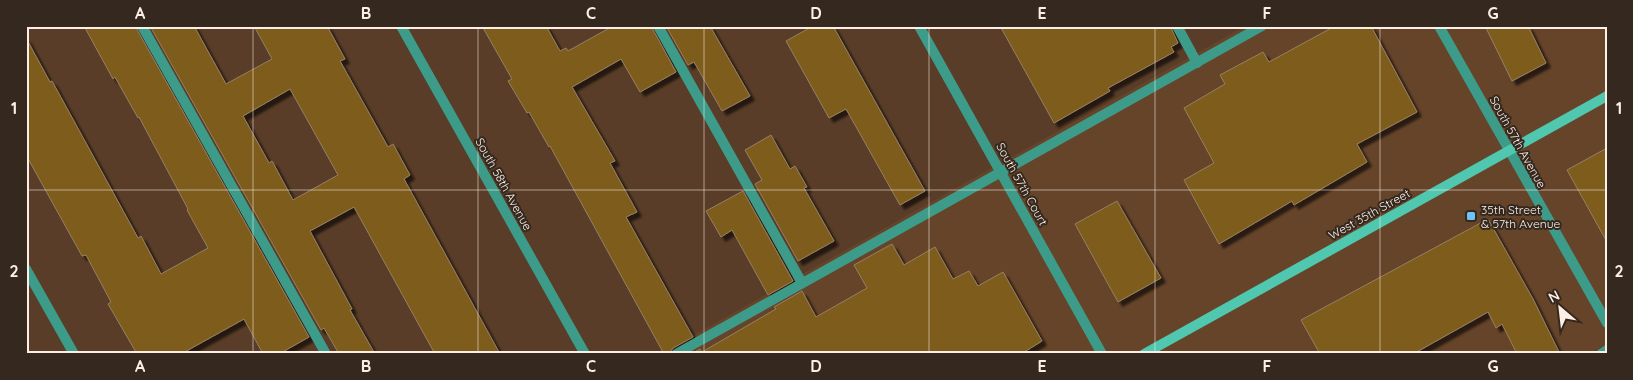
<svg xmlns="http://www.w3.org/2000/svg" width="1633" height="380" font-family="Quicksand,sans-serif">
<defs>
<filter id="shadow"><feDropShadow dx="4.5" dy="4.5" stdDeviation="1" flood-color="#0009"/></filter>
</defs>
<rect width="100%" height="100%" fill="#593d28"/>
<path fill="#66442a" d="M1245 26H1607V344L1589 354H660Z"/>
<path fill="#7e5b1d" stroke="#968162" fill-rule="evenodd" filter="url(#shadow)" d="M84 26H135L309 337 279 354H263L244 319 181 354H137L108 304 111 302 86 255 82 256 26 155V38L50 82 52 81 138 238 141 236 161 274 208 248 187 210 188 209 139 117 138 118 115 77 113 79Z
M150 26H194L226 84 272 59 254 26H327L345 59 340 61 388 147 393 144 410 175 404 179 500 354H435L354 207 310 231 352 309 350 310 375 354H339L324 328 321 330ZM290 89 338 175 293 200 272 161 269 163 243 116Z
M482 26H546L560 51 566 48 568 51 613 26H651L676 72 640 92 621 59 572 87 615 161 610 163 637 212 626 217 693 337 673 348 669 354H664L550 146 549 147 529 112 527 113 508 81 512 79Z
M666 26H710L750 96 722 111 694 62 688 65Z
M813 26H833L925 191 900 205 846 109 829 118 786 41Z
M1000 26H1170L1178 43 1171 47 1174 52 1108 88 1110 91 1054 123Z
M1335 26H1371L1417 112 1357 144 1367 162 1294 205 1292 201 1219 244 1184 180 1214 163 1184 108 1225 84 1220 75 1263 52 1269 62Z
M1485 26H1528L1546 63 1512 81Z
M771 135 790 169 795 166 807 187 804 188 834 241 798 261 755 184 762 180 745 150Z
M1607 148V242L1567 170Z
M743 191 793 281 768 295 732 230 721 237 706 211Z
M1117 201 1161 278 1118 302 1075 224Z
M1488 219 1533 299 1560 354H1517L1502 324 1496 328 1488 312 1413 354H1320L1301 320Z
M892 244 904 265 935 247 953 279 969 271 978 286 1003 272 1042 341 1021 354H691L700 349 702 352 776 309 774 307 802 291 816 317 867 288 854 265Z"/>
<g fill="none" stroke-linecap="round" stroke-linejoin="round">
<path stroke="#3d9c89" stroke-width="10" d="M142 26 326 354
M658 26 802 283
M1177 26 1197 63
M676 354 1262 26
M1601 354 1607 350"/>
<path stroke="#3d9c89" stroke-width="10" d="M401 26 585 354
M919 26 1102 354
M1439 26 1607 323
M26 269 74 354"/>
<path stroke="#4fc8af" stroke-width="10" d="M1144 354 1607 96"/>
</g>
<path fill="none" stroke="#fdefe5" stroke-width="1" stroke-opacity="0.55" d="M253 26V354M478 26V354M704 26V354M929 26V354M1155 26V354M1380 26V354M26 190H1607"/>
<rect fill="#70c2f4" stroke="#35281e" stroke-width="2" x="1466" y="211" width="10" height="10" rx="2.5"/>
<g text-anchor="middle" dominant-baseline="central" stroke-width="4" stroke-linejoin="round" paint-order="stroke">
<g font-size="12" fill="#fdefe5" stroke="#35281e">
<text transform="translate(1518 142) rotate(61)">South 57th Avenue</text>
<text transform="translate(504 184) rotate(61)">South 58th Avenue</text>
<text transform="translate(1022 184) rotate(61)">South 57th Court</text>
<text transform="translate(1369 214) rotate(-29)">West 35th Street</text>
</g>
<g font-size="12" fill="#fdefe5" stroke="#35281e" text-anchor="start">
<text x="1481" y="209">35th Street<tspan x="1481" dy="14">&amp; 57th Avenue</tspan></text>
</g>
</g>
<rect width="1633" height="380" fill="none" stroke="#35281e" stroke-width="55"/>
<g transform="translate(1560 308) rotate(332)" stroke="#35281e" stroke-width="4" paint-order="stroke">
<path d="M0-4L9 19L0 12L-9 19Z" fill="#fdefe5"/>
<text y="-8" font-size="14" font-weight="bold" text-anchor="middle" fill="#fdefe5">N</text>
</g>
<rect x="28" y="28" width="1578" height="324" fill="none" stroke="#fdefe5" stroke-width="2"/>
<g font-size="16" text-anchor="middle" font-weight="bold" fill="#fdefe5">
<text x="140" y="19">A</text>
<text x="366" y="19">B</text>
<text x="591" y="19">C</text>
<text x="816" y="19">D</text>
<text x="1042" y="19">E</text>
<text x="1267" y="19">F</text>
<text x="1493" y="19">G</text>
<text x="14" y="114">1</text>
<text x="1619" y="114">1</text>
<text x="14" y="277">2</text>
<text x="1619" y="277">2</text>
<text x="140" y="372">A</text>
<text x="366" y="372">B</text>
<text x="591" y="372">C</text>
<text x="816" y="372">D</text>
<text x="1042" y="372">E</text>
<text x="1267" y="372">F</text>
<text x="1493" y="372">G</text>
</g>
</svg>
